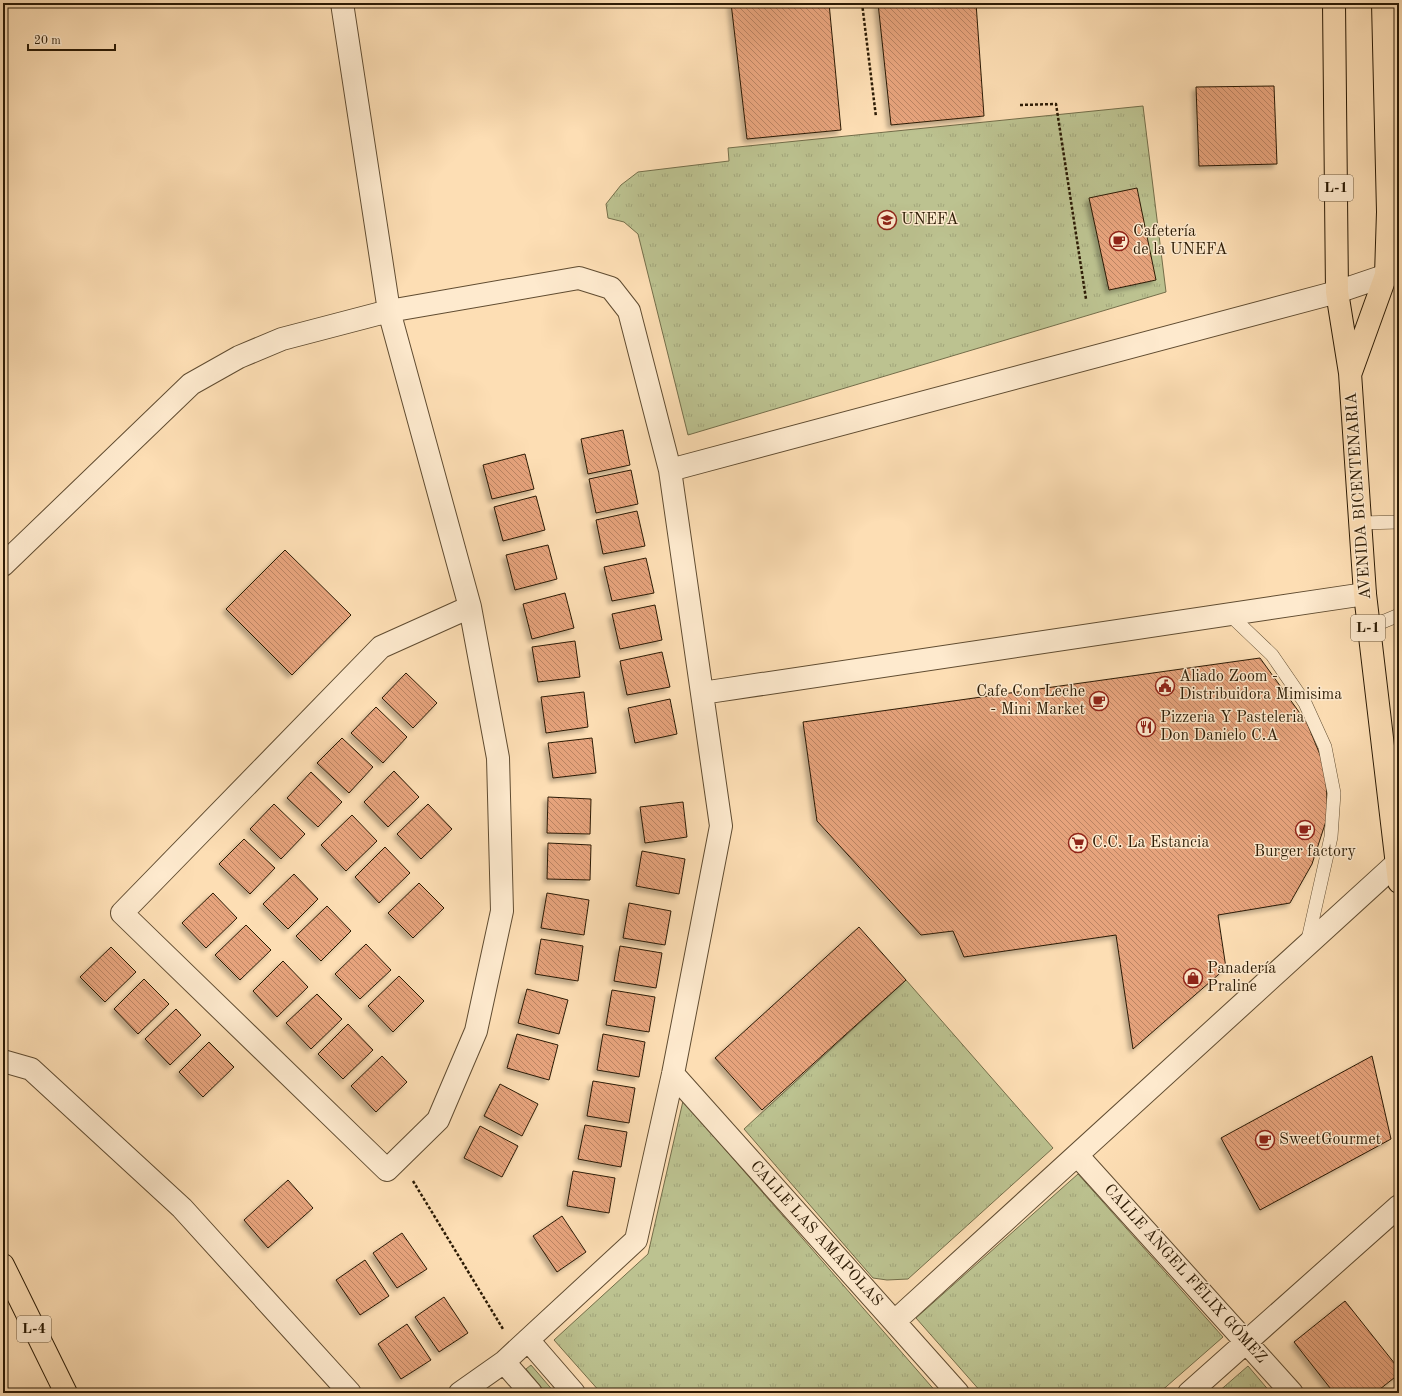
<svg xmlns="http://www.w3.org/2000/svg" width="1402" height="1396" font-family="'Old Standard TT',serif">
<defs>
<pattern id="grass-tufts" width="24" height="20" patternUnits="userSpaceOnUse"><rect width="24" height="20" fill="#bcc290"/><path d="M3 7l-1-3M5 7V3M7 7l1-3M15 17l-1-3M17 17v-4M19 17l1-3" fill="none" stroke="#a2a67b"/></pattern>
<pattern id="building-back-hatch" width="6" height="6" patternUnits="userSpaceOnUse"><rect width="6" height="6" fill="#e6a37b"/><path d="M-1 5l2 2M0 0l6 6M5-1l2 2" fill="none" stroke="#bb8463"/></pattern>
<filter id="shadow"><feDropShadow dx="-3.5" dy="3.5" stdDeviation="2" flood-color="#0004"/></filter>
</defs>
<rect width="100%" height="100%" fill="#fddeb4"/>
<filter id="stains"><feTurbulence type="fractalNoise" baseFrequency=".005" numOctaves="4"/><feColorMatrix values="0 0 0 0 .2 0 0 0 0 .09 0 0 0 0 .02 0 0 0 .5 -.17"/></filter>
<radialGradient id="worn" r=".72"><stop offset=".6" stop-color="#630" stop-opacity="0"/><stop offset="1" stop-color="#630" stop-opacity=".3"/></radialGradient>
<path fill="url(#grass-tufts)" stroke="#746e4a" d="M1143 106 1166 292 688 435 638 234 624 222 608 218 606 204 621 185 638 172 729 161 728 148Z
M906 980 1053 1148 908 1279 887 1280 873 1278 744 1129Z
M683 1101 937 1393H601L554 1340 648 1254Z
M1078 1174 1223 1337 1159 1393H982L916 1318Z
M531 1365 555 1393H546L526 1369Z
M1248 1366 1271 1393H1217Z"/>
<path fill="url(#building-back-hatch)" stroke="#2c1b05" filter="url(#shadow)" d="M731 3H829L841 130 747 139Z
M878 3H976L984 116 891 125Z
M1274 86 1277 164 1199 166 1196 87Z
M1137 188 1156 280 1109 290 1089 198Z
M623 430 630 465 588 474 581 439Z
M525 454 534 489 492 499 483 465Z
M631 470 638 504 596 513 589 479Z
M536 496 545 530 503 541 494 507Z
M637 511 645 546 603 554 596 520Z
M548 545 557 579 515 590 506 555Z
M285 550 351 615 292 675 226 609Z
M646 558 654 593 612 601 604 567Z
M565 593 574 628 532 639 523 604Z
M655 605 662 640 620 649 612 614Z
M575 641 580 677 538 682 532 647Z
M662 652 670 687 627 695 620 661Z
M1260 658 1307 723 1325 767 1328 815 1312 864 1290 903 1218 915 1226 968 1133 1049 1116 935 964 957 953 931 921 935 817 821 803 722Z
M406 673 437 703 413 728 382 698Z
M584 692 588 727 546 733 541 697Z
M670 699 677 734 635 743 628 708Z
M376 707 407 737 383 763 351 733Z
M342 738 373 767 349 793 317 763Z
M592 738 596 773 553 778 548 743Z
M394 771 419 797 388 827 364 802Z
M311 772 342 802 318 827 287 798Z
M548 797 591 799 590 834 547 833Z
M683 802 687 837 645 843 640 807Z
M274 804 305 834 281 859 250 829Z
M428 804 452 829 421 859 397 834Z
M352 815 377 841 346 871 321 845Z
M244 839 275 868 250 894 219 864Z
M548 843 591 845 590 880 547 879Z
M385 847 410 873 379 903 355 877Z
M642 851 685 859 679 894 636 886Z
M294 874 318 899 288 929 263 904Z
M419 883 444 908 413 938 388 913Z
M213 893 237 918 206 948 182 923Z
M547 893 589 900 584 935 541 928Z
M629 903 671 911 665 945 623 938Z
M327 906 351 931 321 961 296 936Z
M246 925 271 950 240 980 215 955Z
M859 927 906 980 762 1110 715 1058Z
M541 939 583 946 578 981 535 974Z
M366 944 391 970 360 999 335 974Z
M620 946 662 953 656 988 614 981Z
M111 947 136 972 105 1002 80 977Z
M283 961 308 987 277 1017 253 991Z
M399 976 424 1001 393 1032 368 1006Z
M144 979 169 1004 138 1034 114 1009Z
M527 989 568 1000 559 1034 518 1023Z
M612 990 655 997 649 1032 606 1025Z
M317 994 342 1019 311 1049 286 1023Z
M176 1009 201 1035 170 1065 145 1039Z
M348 1024 373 1050 343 1079 318 1054Z
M517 1034 558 1045 549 1080 507 1068Z
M603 1034 645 1042 639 1077 597 1070Z
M209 1042 234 1067 203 1097 179 1072Z
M382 1056 407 1082 376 1112 351 1086Z
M1372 1056 1391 1139 1260 1210 1221 1138Z
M593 1081 635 1088 629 1123 587 1116Z
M500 1084 538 1104 522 1136 484 1116Z
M585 1125 627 1132 621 1167 578 1159Z
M480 1126 518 1146 502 1177 464 1158Z
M573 1171 615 1178 609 1213 567 1206Z
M288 1180 313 1208 268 1248 244 1220Z
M562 1216 586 1252 557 1272 533 1236Z
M402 1233 427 1269 397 1288 373 1253Z
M365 1260 389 1296 360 1315 336 1280Z
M444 1297 468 1333 439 1352 415 1317Z
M1345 1301 1399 1369V1374L1375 1393H1334L1294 1342Z
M407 1324 431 1360 401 1379 378 1344Z"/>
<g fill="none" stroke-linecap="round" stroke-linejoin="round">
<defs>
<path id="service" d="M1360 523 1399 522
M1229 614 1272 655 1305 703 1325 747 1334 793 1331 837 1307 944
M1368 628 1399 615"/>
<path id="minor" d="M342 3 389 311 470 607 498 758 502 911 476 1031 438 1120 387 1170 122 913 381 647 470 607
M670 470 1337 292 1399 271
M3 565 191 384 239 357 282 339 389 311 579 278 611 288 629 311 670 470 721 826 673 1074 636 1240 504 1362 460 1393
M702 693 1365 594
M3 1061 31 1069 182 1208 350 1393
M673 1074 958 1393
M1077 1155 1292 1393
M895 1321 1397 863
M528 1340 574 1393
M504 1362 531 1393
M1189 1393 1399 1206"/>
<path id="primary" d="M1334 3 1337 292 1350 373 1365 594 1399 882
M1351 372 1386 275 1388 212 1383 3
M3 1265 66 1393"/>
</defs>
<use href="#service" stroke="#604c31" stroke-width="14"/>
<use href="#minor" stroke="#604c31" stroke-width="24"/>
<use href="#primary" stroke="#2c1b05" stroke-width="24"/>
<path stroke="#2c1b05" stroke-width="2.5" stroke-dasharray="3 2" stroke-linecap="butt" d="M862 3 876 117
M1020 105 1056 104 1086 299
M413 1181 503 1329"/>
<use href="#service" stroke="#feeace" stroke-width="13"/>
<use href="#minor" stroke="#feeace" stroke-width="22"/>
<use href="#primary" stroke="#fddeb4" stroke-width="22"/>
</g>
<defs>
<symbol id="university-ring" viewBox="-11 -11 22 22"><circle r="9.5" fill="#feeace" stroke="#8f2418" stroke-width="1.5"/><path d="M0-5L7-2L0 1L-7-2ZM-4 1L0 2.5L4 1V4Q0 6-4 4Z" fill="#8f2418"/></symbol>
<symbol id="cafe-ring" viewBox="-11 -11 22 22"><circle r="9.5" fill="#feeace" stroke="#8f2418" stroke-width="1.5"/><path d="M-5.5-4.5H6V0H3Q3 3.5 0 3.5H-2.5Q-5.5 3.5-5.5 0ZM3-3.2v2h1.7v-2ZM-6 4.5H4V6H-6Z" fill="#8f2418"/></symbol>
<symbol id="civic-ring" viewBox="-11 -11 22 22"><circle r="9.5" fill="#feeace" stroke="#8f2418" stroke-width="1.5"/><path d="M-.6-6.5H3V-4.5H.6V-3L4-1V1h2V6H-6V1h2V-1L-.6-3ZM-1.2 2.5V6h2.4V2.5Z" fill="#8f2418"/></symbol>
<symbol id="restaurant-ring" viewBox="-11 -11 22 22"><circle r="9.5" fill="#feeace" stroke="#8f2418" stroke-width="1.5"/><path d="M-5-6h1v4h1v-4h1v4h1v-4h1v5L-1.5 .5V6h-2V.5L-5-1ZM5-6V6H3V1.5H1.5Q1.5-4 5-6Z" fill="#8f2418"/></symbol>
<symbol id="supermarket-ring" viewBox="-11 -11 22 22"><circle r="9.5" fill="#feeace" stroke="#8f2418" stroke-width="1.5"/><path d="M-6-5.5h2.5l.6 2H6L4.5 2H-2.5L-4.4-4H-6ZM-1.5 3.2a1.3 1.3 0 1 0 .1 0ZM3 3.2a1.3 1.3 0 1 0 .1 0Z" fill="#8f2418"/></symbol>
<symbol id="shop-ring" viewBox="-11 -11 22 22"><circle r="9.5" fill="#feeace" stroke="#8f2418" stroke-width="1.5"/><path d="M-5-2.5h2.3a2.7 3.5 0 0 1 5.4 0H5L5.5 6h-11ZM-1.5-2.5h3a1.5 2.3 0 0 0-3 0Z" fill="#8f2418"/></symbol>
</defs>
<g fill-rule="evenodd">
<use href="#university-ring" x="876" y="209" width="22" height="22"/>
<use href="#cafe-ring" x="1108" y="230" width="22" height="22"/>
<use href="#civic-ring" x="1154" y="675" width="22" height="22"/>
<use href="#cafe-ring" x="1088" y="690" width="22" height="22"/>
<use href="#restaurant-ring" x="1135" y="716" width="22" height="22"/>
<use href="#cafe-ring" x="1294" y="819" width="22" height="22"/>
<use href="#supermarket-ring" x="1067" y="832" width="22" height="22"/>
<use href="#shop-ring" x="1182" y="967" width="22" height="22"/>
<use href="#cafe-ring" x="1254" y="1129" width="22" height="22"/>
</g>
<g text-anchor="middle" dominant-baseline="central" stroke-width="3" stroke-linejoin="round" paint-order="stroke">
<g fill="#feeace" stroke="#6b5941" stroke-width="1">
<rect x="1319" y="175" width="34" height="26" rx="3"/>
<rect x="1351" y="615" width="34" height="26" rx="3"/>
<rect x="17" y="1316" width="34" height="26" rx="3"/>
</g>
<g font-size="15" font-weight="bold" fill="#2c1b05">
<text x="1336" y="188">L-1</text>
<text x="1368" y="628">L-1</text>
<text x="34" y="1329">L-4</text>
</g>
<g font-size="16" fill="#2c1b05" stroke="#feeace" text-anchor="start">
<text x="901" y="220">UNEFA</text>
<text x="1133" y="232">Cafetería<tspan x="1133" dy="18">de la UNEFA</tspan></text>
<text x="1179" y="677">Aliado Zoom -<tspan x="1179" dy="18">Distribuidora Mimisima</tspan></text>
<text x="1085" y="692" text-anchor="end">Cafe Con Leche<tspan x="1085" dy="18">- Mini Market</tspan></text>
<text x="1160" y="718">Pizzeria Y Pasteleria<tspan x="1160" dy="18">Don Danielo C.A</tspan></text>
<text x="1092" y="843">C.C. La Estancia</text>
<text x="1305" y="852" text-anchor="middle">Burger factory</text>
<text x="1207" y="969">Panadería<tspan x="1207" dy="18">Praline</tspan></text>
<text x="1279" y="1140">SweetGourmet</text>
</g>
<g font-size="16" fill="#2c1b05" stroke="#feeace">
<text transform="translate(1359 496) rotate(-94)">AVENIDA BICENTENARIA</text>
<text transform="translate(816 1234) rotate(48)">CALLE LAS AMAPOLAS</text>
<text transform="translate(1185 1274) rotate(48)">CALLE ÁNGEL FÉLIX GÓMEZ</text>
</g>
</g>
<rect width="1402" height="1396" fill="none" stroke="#fddeb4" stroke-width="16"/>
<rect x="4" y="4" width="1394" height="1388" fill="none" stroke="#2c1b05" stroke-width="2"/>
<rect x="8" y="8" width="1386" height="1380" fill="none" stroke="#2c1b05"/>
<path d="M28 44v6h87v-6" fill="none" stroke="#2c1b05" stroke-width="2"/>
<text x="34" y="44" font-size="12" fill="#2c1b05" stroke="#feeace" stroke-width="3" paint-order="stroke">20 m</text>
<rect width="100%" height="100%" filter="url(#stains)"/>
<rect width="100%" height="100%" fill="url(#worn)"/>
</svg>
